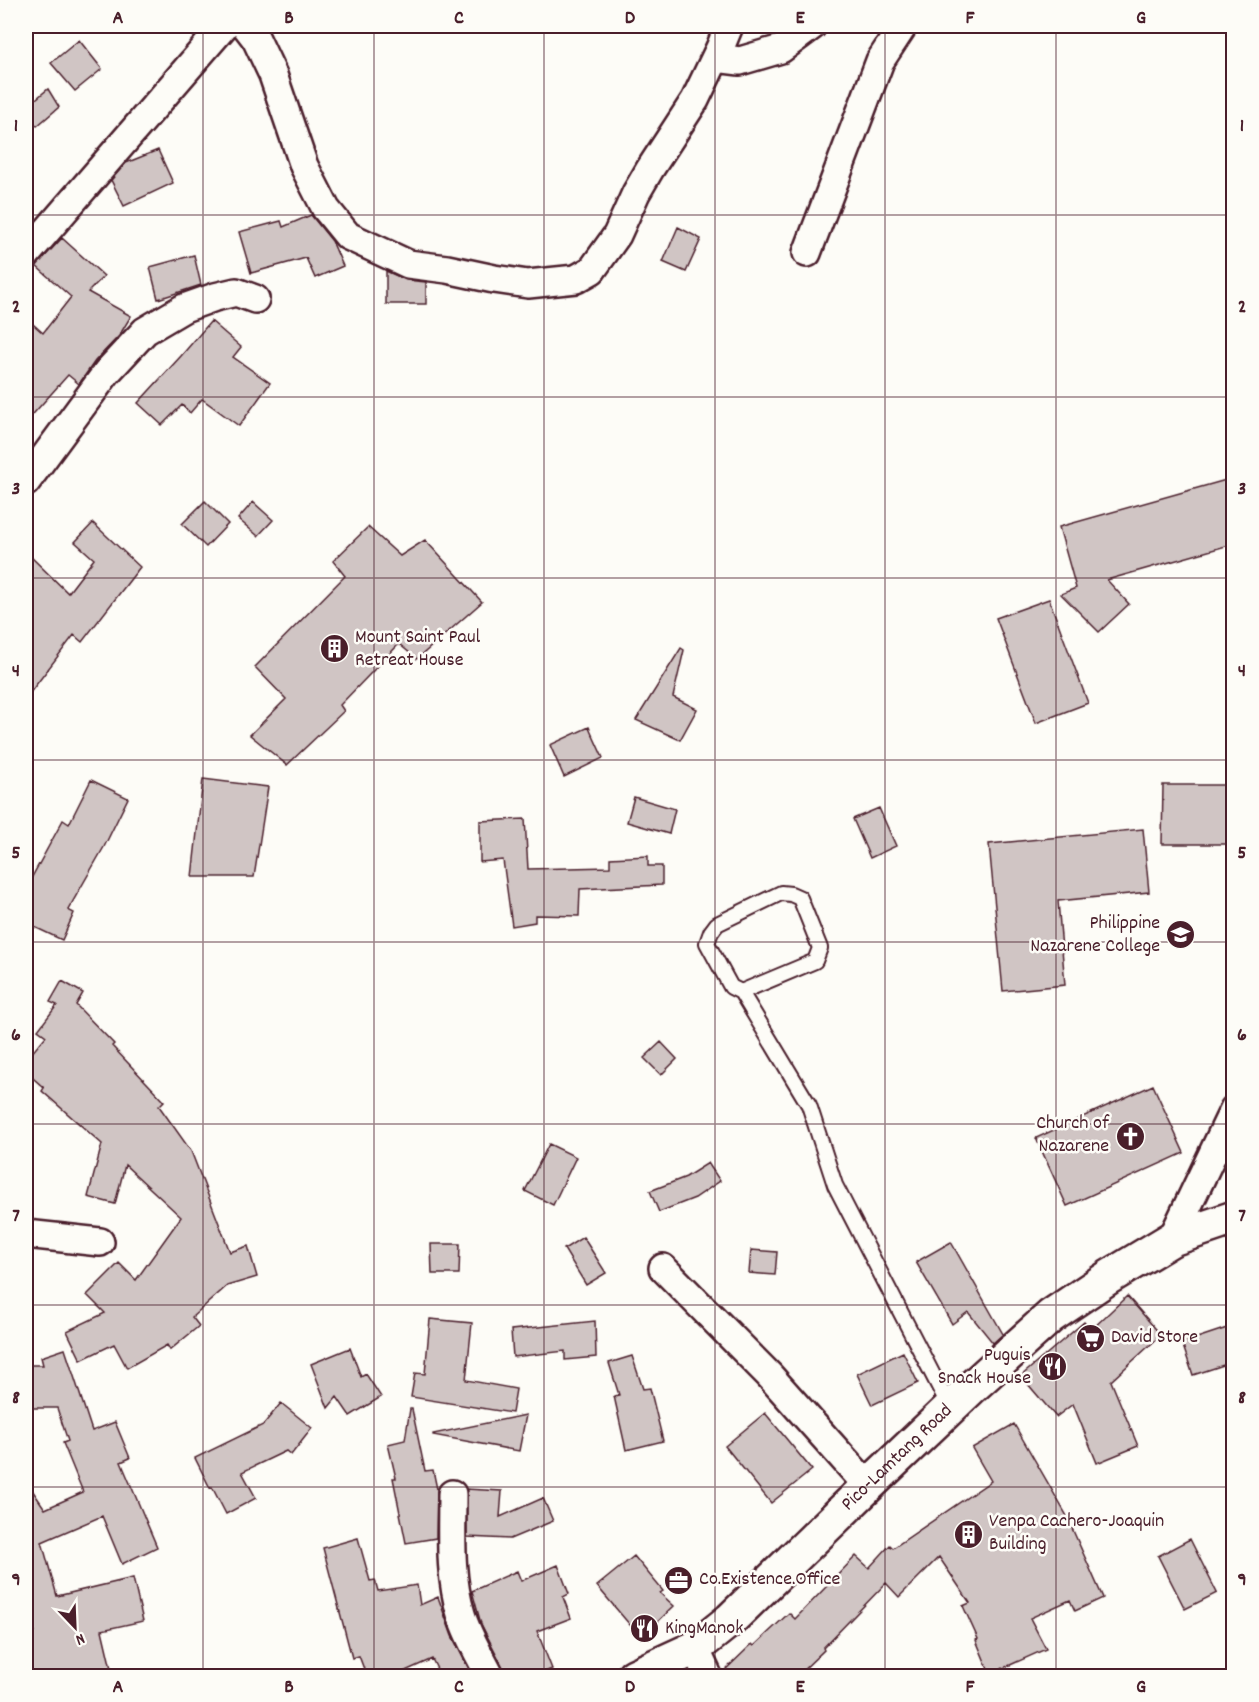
<svg xmlns="http://www.w3.org/2000/svg" width="1259" height="1702" font-family="Dekko,sans-serif">
<rect width="100%" height="100%" fill="#fdfcf7"/>
<filter id="ink" filterUnits="userSpaceOnUse"><feTurbulence type="fractalNoise" baseFrequency=".0167" numOctaves="2"/><feDisplacementMap in="SourceGraphic" scale="12" xChannelSelector="R" yChannelSelector="G"/><feConvolveMatrix kernelMatrix="1 2 1 2 8 2 1 2 1" color-interpolation-filters="sRGB"/></filter>
<g filter="url(#ink)">
<path fill="#d0c5c4" stroke="#4a1f2b" stroke-width="1.5" d="M79 40 102 69 75 91 51 63Z
M48 89 59 107 37 126 26 115V107Z
M158 150 173 183 124 206 111 180 126 163Z
M311 215 332 241 343 266 315 278 306 258 251 273 239 232 281 221 283 227Z
M678 227 701 239 686 272 663 262Z
M62 238 104 276 88 292 131 316 119 336 95 361 79 384 68 375 26 422V318L43 333 71 297 36 266Z
M194 255 201 285 158 299 150 267Z
M386 271 406 280 426 282V304H386Z
M211 321 241 347 233 357 270 383 239 426 202 399 190 413 182 405 162 425 138 403 181 356Z
M1233 478V544L1107 580 1129 604 1099 632 1061 594 1076 588 1059 527Z
M205 501 228 524 206 547 182 524Z
M253 502 273 520 258 536 238 519Z
M93 523 140 567 82 642 74 635 26 698V552L68 593 94 559 75 542Z
M368 527 400 556 425 540 482 602 417 659 399 644 340 705 344 711 287 765 250 735 286 699 255 667 345 576 333 561Z
M1049 599 1088 703 1036 723 996 618Z
M681 648 684 650 673 697 697 709 680 740 636 720Z
M589 727 603 758 564 777 550 745Z
M203 779 268 787 254 877H192Z
M91 780 128 798 104 847 68 910 74 913 62 940 26 923V888L63 820 69 824Z
M1163 785H1233V844H1162Z
M634 797 675 809 669 834 627 822Z
M879 808 896 846 870 858 853 819Z
M525 819 528 869 610 867V858L648 856V866H662V885L580 889 579 916 535 915V922L512 926 503 860 480 862V821Z
M1143 829 1149 892 1058 901 1065 985 1003 991 989 844Z
M62 981 83 993 76 1005 114 1044 112 1046 164 1101 159 1106 191 1151 230 1252 248 1246 257 1277 227 1286 192 1317 199 1326 170 1350 167 1345 127 1368 114 1344 81 1360 67 1331 105 1313 87 1295 119 1263 136 1280 181 1217 125 1165 115 1204 88 1197 102 1144 42 1091 44 1088 26 1072V1060L46 1036 38 1030 57 1005 50 1002Z
M661 1042 677 1059 661 1075 644 1058Z
M1153 1085 1184 1153 1067 1206 1036 1138Z
M549 1144 576 1157 553 1205 525 1191Z
M708 1163 720 1181 695 1198 659 1212 650 1191 686 1177Z
M583 1237 606 1273 586 1285 564 1249Z
M951 1242 1003 1334 993 1343 968 1312 952 1324 916 1262Z
M431 1244H460L459 1274H432Z
M751 1250 777 1252 775 1275 749 1273Z
M1127 1296 1161 1335 1111 1381 1138 1446 1097 1463 1073 1404 1056 1417 1021 1376 1084 1322 1091 1330Z
M430 1319 472 1323 466 1380 516 1389 512 1413 411 1397 415 1373 425 1374Z
M595 1321 596 1357 565 1360V1351L513 1357 511 1330Z
M1227 1328 1233 1348V1362L1193 1375 1182 1343Z
M350 1348 361 1377 366 1374 381 1397 350 1416 337 1397 328 1408 311 1364Z
M65 1349 92 1431 115 1422 130 1458 121 1462 157 1547 122 1564 102 1516 42 1542 57 1596 133 1578 143 1621 102 1630 113 1677H26V1631H34L26 1600V1481L45 1509 83 1492 63 1443 68 1441 57 1408H26V1365H43L41 1357Z
M903 1352 918 1383 872 1405 857 1374Z
M632 1356 643 1389 650 1388 663 1441 626 1450 614 1396 619 1395 609 1363Z
M281 1403 312 1428 291 1455 286 1451 242 1472 256 1498 226 1514 212 1487 210 1488 195 1458 263 1425Z
M410 1409H412L425 1471 433 1470 437 1489 436 1538 406 1543 393 1478H396L388 1444 405 1440Z
M765 1413 812 1470 771 1503 725 1446Z
M526 1415 519 1451 433 1435V1434Z
M1014 1424 1072 1525 1071 1526 1103 1598 1075 1611 1070 1600 1030 1618 1046 1649 990 1674 976 1640 978 1639 963 1606 970 1603 939 1557 899 1597 886 1583 823 1648 824 1650 796 1677H724L723 1672 752 1644 754 1646 789 1613 795 1619 856 1556 869 1568 890 1545 893 1548 991 1481 972 1448Z
M466 1489 502 1491 500 1517 543 1498 553 1521 510 1539 467 1537Z
M358 1538 370 1581 375 1580 378 1591 417 1585 420 1605 438 1597 452 1636 473 1677H441L432 1659 392 1677H367L359 1656 352 1658 323 1548Z
M1190 1539 1217 1593 1185 1609 1158 1556Z
M634 1556 663 1591 660 1593 674 1606 641 1638 597 1586Z
M558 1565 569 1594 563 1597 571 1618 537 1631 552 1669 532 1677H506L504 1669 481 1624 472 1591 517 1571 521 1581Z"/>
<g fill="none" stroke-linecap="round" stroke-linejoin="round">
<defs>
<path id="service" d="M781 893 791 894 800 898 820 948 815 961 741 992 731 987 707 943 711 932 717 924Z
M741 992 809 1105 835 1185 950 1408"/>
<path id="minor" d="M246 26 256 39 273 75 304 166 326 209 348 236 408 264 447 269 494 279 528 284 576 279 592 270 617 235 636 193 650 169 695 100 720 48 729 26
M716 58 740 61 781 49 812 26
M807 253 880 61 903 26
M26 255 224 26
M26 482 107 372 145 331 184 308 215 297 236 292 255 299
M26 1234 100 1242
M1172 1239 1234 1109
M663 1268 769 1375 868 1486
M452 1494C452 1534 449 1575 461 1614 467 1635 480 1656 490 1676
M695 1648 708 1676"/>
<g id="primary">
<path id="s1" d="M634 1676 695 1648 730 1620 868 1486 970 1389 1051 1316 1109 1277 1172 1239 1234 1218"/>
</g>
</defs>
<use href="#service" stroke="#4a1f2b" stroke-width="18"/>
<use href="#minor" stroke="#4a1f2b" stroke-width="32"/>
<use href="#primary" stroke="#4a1f2b" stroke-width="38"/>
<use href="#service" stroke="#fdfcf7" stroke-width="14"/>
<use href="#minor" stroke="#fdfcf7" stroke-width="27"/>
<use href="#primary" stroke="#fdfcf7" stroke-width="33"/>
</g>
</g>
<path fill="none" stroke="#4a1f2b" stroke-width="1.5" stroke-opacity="0.55" d="M203 26V1676M374 26V1676M544 26V1676M715 26V1676M885 26V1676M1056 26V1676M26 215H1234M26 397H1234M26 578H1234M26 760H1234M26 942H1234M26 1124H1234M26 1305H1234M26 1487H1234"/>
<defs>
<symbol id="building-disc" viewBox="-11 -11 22 22"><circle r="9.5" fill="#4a1f2b" stroke="#fdfcf7"/><path d="M-4-6H4V6H1V3H-1V6H-4ZM-2.5-4.3h1.7v1.8h-1.7ZM.8-4.3h1.7v1.8H.8ZM-2.5-1h1.7V.8h-1.7ZM.8-1h1.7V.8H.8Z" fill="#fff"/></symbol>
<symbol id="university-disc" viewBox="-11 -11 22 22"><circle r="9.5" fill="#4a1f2b" stroke="#fdfcf7"/><path d="M0-5L7-2L0 1L-7-2ZM-4 1L0 2.5L4 1V4Q0 6-4 4Z" fill="#fff"/></symbol>
<symbol id="church-disc" viewBox="-11 -11 22 22"><circle r="9.5" fill="#4a1f2b" stroke="#fdfcf7"/><path d="M-1.2-6h2.4v3.5h3.3v2.4h-3.3V6h-2.4V-.1h-3.3v-2.4h3.3Z" fill="#fff"/></symbol>
<symbol id="supermarket-disc" viewBox="-11 -11 22 22"><circle r="9.5" fill="#4a1f2b" stroke="#fdfcf7"/><path d="M-6-5.5h2.5l.6 2H6L4.5 2H-2.5L-4.4-4H-6ZM-1.5 3.2a1.3 1.3 0 1 0 .1 0ZM3 3.2a1.3 1.3 0 1 0 .1 0Z" fill="#fff"/></symbol>
<symbol id="restaurant-disc" viewBox="-11 -11 22 22"><circle r="9.5" fill="#4a1f2b" stroke="#fdfcf7"/><path d="M-5-6h1v4h1v-4h1v4h1v-4h1v5L-1.5 .5V6h-2V.5L-5-1ZM5-6V6H3V1.5H1.5Q1.5-4 5-6Z" fill="#fff"/></symbol>
<symbol id="office-disc" viewBox="-11 -11 22 22"><circle r="9.5" fill="#4a1f2b" stroke="#fdfcf7"/><path d="M-6-3h4V-5.5h4V-3h4V5H-6ZM-1-4.5V-3h2v-1.5ZM-6 0V1H6V0Z" fill="#fff"/></symbol>
</defs>
<g fill-rule="evenodd">
<use href="#building-disc" x="318" y="632" width="33" height="33"/>
<use href="#university-disc" x="1164" y="918" width="33" height="33"/>
<use href="#church-disc" x="1114" y="1120" width="33" height="33"/>
<use href="#supermarket-disc" x="1074" y="1322" width="33" height="33"/>
<use href="#restaurant-disc" x="1036" y="1350" width="33" height="33"/>
<use href="#building-disc" x="952" y="1518" width="33" height="33"/>
<use href="#office-disc" x="662" y="1564" width="33" height="33"/>
<use href="#restaurant-disc" x="628" y="1612" width="33" height="33"/>
</g>
<g text-anchor="middle" dominant-baseline="central" stroke-width="5" stroke-linejoin="round" paint-order="stroke">
<g font-size="20" fill="#4a1f2b" stroke="#fdfcf7" text-anchor="start">
<text x="355" y="638">Mount Saint Paul<tspan x="355" dy="23">Retreat House</tspan></text>
<text x="1160" y="924" text-anchor="end">Philippine<tspan x="1160" dy="23">Nazarene College</tspan></text>
<text x="1109" y="1124" text-anchor="end">Church of<tspan x="1109" dy="23">Nazarene</tspan></text>
<text x="1111" y="1338">David Store</text>
<text x="1031" y="1356" text-anchor="end">Puguis<tspan x="1031" dy="23">Snack House</tspan></text>
<text x="989" y="1522">Venpa Cachero-Joaquin<tspan x="989" dy="23">Building</tspan></text>
<text x="699" y="1580">Co.Existence.Office</text>
<text x="665" y="1629">KingManok</text>
</g>
<g font-size="20" fill="#4a1f2b" stroke="#fdfcf7">
<text stroke="none"><textPath href="#s1" startOffset="345">Pico-Lamtang Road</textPath></text>
</g>
</g>
<rect width="1259" height="1702" fill="none" stroke="#fdfcf7" stroke-width="66"/>
<g transform="translate(75 1627) rotate(157)" stroke="#fdfcf7" stroke-width="4.5" paint-order="stroke">
<path d="M0-4.5L10 22L0 15L-10 22Z" fill="#4a1f2b"/>
<text y="-9" font-size="16" font-weight="bold" text-anchor="middle" fill="#4a1f2b">N</text>
</g>
<rect x="33" y="33" width="1193" height="1636" fill="none" stroke="#4a1f2b" stroke-width="2"/>
<g font-size="20" text-anchor="middle" font-weight="bold" fill="#4a1f2b">
<text x="118" y="23">A</text>
<text x="289" y="23">B</text>
<text x="459" y="23">C</text>
<text x="630" y="23">D</text>
<text x="800" y="23">E</text>
<text x="970" y="23">F</text>
<text x="1141" y="23">G</text>
<text x="16" y="131">1</text>
<text x="1242" y="131">1</text>
<text x="16" y="312">2</text>
<text x="1242" y="312">2</text>
<text x="16" y="494">3</text>
<text x="1242" y="494">3</text>
<text x="16" y="676">4</text>
<text x="1242" y="676">4</text>
<text x="16" y="858">5</text>
<text x="1242" y="858">5</text>
<text x="16" y="1040">6</text>
<text x="1242" y="1040">6</text>
<text x="16" y="1221">7</text>
<text x="1242" y="1221">7</text>
<text x="16" y="1403">8</text>
<text x="1242" y="1403">8</text>
<text x="16" y="1585">9</text>
<text x="1242" y="1585">9</text>
<text x="118" y="1692">A</text>
<text x="289" y="1692">B</text>
<text x="459" y="1692">C</text>
<text x="630" y="1692">D</text>
<text x="800" y="1692">E</text>
<text x="970" y="1692">F</text>
<text x="1141" y="1692">G</text>
</g>
</svg>
